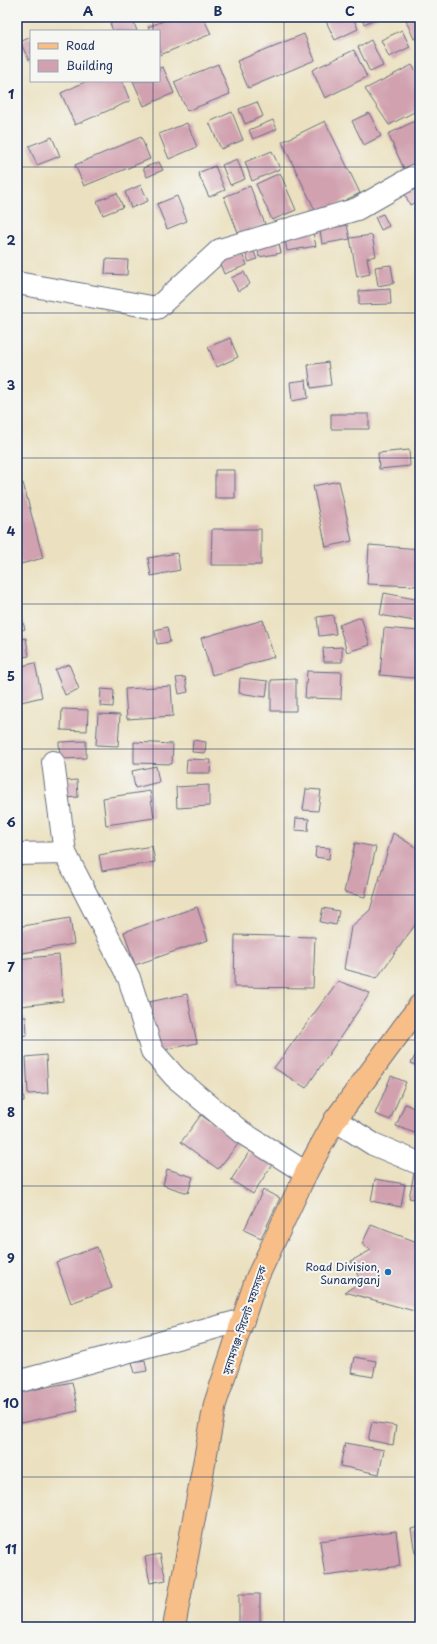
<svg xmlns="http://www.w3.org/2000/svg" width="437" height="1644" font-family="'Playpen Sans','Noto Sans Bengali',sans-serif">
<rect width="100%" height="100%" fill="#f6f6f2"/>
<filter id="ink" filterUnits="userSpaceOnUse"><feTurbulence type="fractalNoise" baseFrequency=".025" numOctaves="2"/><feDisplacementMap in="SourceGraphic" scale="8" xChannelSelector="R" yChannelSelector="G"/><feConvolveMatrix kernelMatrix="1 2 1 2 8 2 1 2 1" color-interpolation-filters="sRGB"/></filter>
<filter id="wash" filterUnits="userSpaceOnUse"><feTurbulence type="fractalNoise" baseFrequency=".012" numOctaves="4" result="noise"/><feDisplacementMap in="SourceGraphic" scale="16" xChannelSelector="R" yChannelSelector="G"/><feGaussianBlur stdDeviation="0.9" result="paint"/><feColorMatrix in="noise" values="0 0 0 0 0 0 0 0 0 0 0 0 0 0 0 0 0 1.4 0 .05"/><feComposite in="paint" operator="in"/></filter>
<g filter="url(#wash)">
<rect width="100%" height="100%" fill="#ebe1c0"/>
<g id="blocks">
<path fill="#d1a1b0" d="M125 17H132L137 31H113L110 23Z
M173 17H203L211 34 160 55 159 31H150L148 27Z
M324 17H353L358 29 335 40Z
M361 17H379L364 24Z
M415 17H420V36L414 39 406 21Z
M402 30 410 47 389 57 381 40Z
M304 34 315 60 248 88 237 61Z
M31 37V59L29 60 20 42Z
M371 40 383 66 370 72 358 47Z
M354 50 367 77 325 98 312 70Z
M218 64 230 94 187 111 174 82Z
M412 65 420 78V109L389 125 365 89Z
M163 67 174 93 144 106 133 81H159V68Z
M87 81H122L130 101 75 125 61 93Z
M257 102 263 116 245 124 239 109Z
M232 112 243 140 221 149 209 122Z
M369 113 381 136 364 145 352 121Z
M273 120 277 129 253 139 249 130Z
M325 121 360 193 317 214 282 142Z
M415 121 420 131V164L405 171 388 134Z
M187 123 197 147 169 159 159 134Z
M52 137 60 156 37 165 29 146Z
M141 137 150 159 84 186 75 165Z
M272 151 280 169 252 181 245 162Z
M237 159 245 179 230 185 222 165Z
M159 162 163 170 147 177 143 168Z
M215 166 225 190 209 197 198 173Z
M280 173 296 210 272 220 256 184Z
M141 185 148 201 131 208 125 192Z
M420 185V200L410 205 404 192Z
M250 186 265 224 239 235 224 197Z
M117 193 123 207 103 215 97 201Z
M177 196 187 221 167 229 157 204Z
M420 205V215L417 216 414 208Z
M383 214 389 226 381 230 375 217Z
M347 225 350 239 322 244 320 230Z
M312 228 316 246 287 251 284 234Z
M372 235 376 256 367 258 370 274 357 277 350 238Z
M278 239 281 253 259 257 257 243Z
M251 245 257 259 249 262 243 248Z
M241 252 247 265 224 274 219 261Z
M106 259 128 260 127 275 105 274Z
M391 265 394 283 378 286 375 267Z
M244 272 250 284 238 291 231 278Z
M390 289 391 304 359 305V291Z
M230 338 238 357 217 367 208 347Z
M328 362 331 385 311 388 308 365Z
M306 380 308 398 292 401 290 382Z
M331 414H369V429H331Z
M409 450 410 466 379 469 378 453Z
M215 470H235V498H215Z
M339 481 352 541 326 547 313 486Z
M23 483 43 558 21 564 17 547V485Z
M212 529H261V565H211Z
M369 545 420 549 417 586 367 584Z
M177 553 180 570 151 576 148 558Z
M384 593 420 600V622L380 615Z
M20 613 25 629 17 632V614Z
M333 615 336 634 319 636 317 617Z
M361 617 370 645 347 652 339 625Z
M263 620 274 657 212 675 201 638Z
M167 627 170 642 157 644 155 630Z
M384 628 419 631 414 678 380 675Z
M26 638 29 656 17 658V640Z
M342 647V662H324L323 648Z
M35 663 42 697 17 703V667Z
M69 664 79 689 65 695 55 670Z
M307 671 342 672 341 699 305 698Z
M185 677 188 692 179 694 176 678Z
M240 678 268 681 266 697 239 693Z
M296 679V711H271V680Z
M171 686 173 716 127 719 125 689Z
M101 689 114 690 113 707 100 706Z
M62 709 88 710 87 731 61 730Z
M98 714 120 715 118 746 96 745Z
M193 740 206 742 205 753 192 752Z
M86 741V758L60 759 59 742Z
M134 742 173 744 172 764 134 763Z
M187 759 211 760 210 773H186Z
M156 766 159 782 135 788 132 771Z
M77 780 78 797 63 798 62 781Z
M209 785V806L177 808 176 787Z
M306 789 321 790 318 811 303 810Z
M150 791 154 818 106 825 103 798Z
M296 818 309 819 308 831 295 830Z
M393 833 420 850V918L377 978 344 969 351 927 370 910Z
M355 843 376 847 365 897 344 892Z
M152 846 155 862 102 871 99 855Z
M316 847 330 848 329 859 315 857Z
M197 907 208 940 135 965 124 932Z
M323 908 339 911 336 925 320 922Z
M70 918 74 944 17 954V927Z
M235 935 315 937 313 988 234 987Z
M59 955 63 1001 21 1006 17 959Z
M338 981 370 993 306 1088 274 1068Z
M187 994 197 1043 159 1051 149 1002Z
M17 1017H26L27 1035 17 1036Z
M420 1047V1068L411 1063Z
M46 1055 48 1093 28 1094 26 1057Z
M17 1057H21L24 1101 17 1102Z
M391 1076 406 1082 390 1120 375 1114Z
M405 1104 420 1111V1135L396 1126Z
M201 1115 239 1143 218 1169 181 1142Z
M251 1149 273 1163 253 1194 231 1180Z
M167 1169 193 1177 188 1193 163 1185Z
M415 1169 420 1170V1200L409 1198Z
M375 1179 405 1184 401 1207 371 1201Z
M263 1190 280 1198 261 1238 244 1230Z
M371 1225 420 1243V1295L414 1311 345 1292 361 1282 351 1261 371 1250 362 1244Z
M97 1247 112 1288 71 1303 56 1262Z
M420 1339V1357L415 1340Z
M354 1357 376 1361 373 1377 351 1373Z
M145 1360 147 1371 135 1373 132 1362Z
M72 1382 78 1411 20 1423 17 1407V1393Z
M372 1422 396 1426 393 1445 368 1440Z
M345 1443 384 1450 379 1474 340 1466Z
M420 1527V1552L415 1553 411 1529Z
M396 1531 400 1566 325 1576 320 1541Z
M160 1554 166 1580 150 1583 145 1557Z
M239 1594H260V1627H239Z"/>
</g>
</g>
<g filter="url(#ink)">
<use href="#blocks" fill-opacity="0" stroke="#646d80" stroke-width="1"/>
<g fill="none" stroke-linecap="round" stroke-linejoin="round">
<defs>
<path id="minor" d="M17 283 157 308 220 250 357 209 420 173
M53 762 65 853 129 978 152 1051 175 1077 241 1132 306 1173
M17 854 65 853
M335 1120 373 1144 416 1162H420
M17 1382 243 1320"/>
<path id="primary" d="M174 1627 215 1404 256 1280 306 1173 335 1120 420 1005"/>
</defs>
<use href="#minor" stroke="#646d80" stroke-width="24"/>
<use href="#primary" stroke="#646d80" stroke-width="24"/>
<use href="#minor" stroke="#fff" stroke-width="22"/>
<use href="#primary" stroke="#f7be87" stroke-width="22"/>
</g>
</g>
<path fill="none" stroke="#1b2f5e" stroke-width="1" stroke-opacity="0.55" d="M153 17V31M284 17V1627M153 81V1627M17 167H420M17 313H420M17 458H420M17 604H420M17 749H420M17 895H420M17 1040H420M17 1186H420M17 1331H420M17 1477H420"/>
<circle fill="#1f6fb2" stroke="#f6f6f2" stroke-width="1.5" cx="388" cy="1272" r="4"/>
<g text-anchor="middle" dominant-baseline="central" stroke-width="4" stroke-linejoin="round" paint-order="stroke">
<g font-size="11" fill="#1b2f5e" stroke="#f6f6f2" text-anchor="end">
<text x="380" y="1266">Road Division,<tspan x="380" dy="13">Sunamganj</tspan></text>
</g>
<g font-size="11" fill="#1b2f5e" stroke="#f6f6f2">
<text transform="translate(244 1320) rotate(-71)">সুনামগঞ্জ-সিলেট মহাসড়ক</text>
</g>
</g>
<rect width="437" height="1644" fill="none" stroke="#f6f6f2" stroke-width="44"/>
<rect x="30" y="30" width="130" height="52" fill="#f6f6f2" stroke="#9ea6b7"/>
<rect x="38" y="43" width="20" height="6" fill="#f7be87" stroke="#9ea6b7"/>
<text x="66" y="50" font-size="12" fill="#1b2f5e">Road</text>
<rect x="38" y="60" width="20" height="12" fill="#d1a1b0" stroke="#9ea6b7"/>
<text x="66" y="70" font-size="12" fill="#1b2f5e">Building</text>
<rect x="22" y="22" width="393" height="1600" fill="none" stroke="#1b2f5e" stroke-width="1.5"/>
<g font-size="13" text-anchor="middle" font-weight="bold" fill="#1b2f5e">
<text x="88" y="16">A</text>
<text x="218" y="16">B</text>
<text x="350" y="16">C</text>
<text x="11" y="99">1</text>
<text x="11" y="245">2</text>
<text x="11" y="390">3</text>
<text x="11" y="536">4</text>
<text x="11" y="681">5</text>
<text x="11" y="827">6</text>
<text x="11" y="972">7</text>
<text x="11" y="1117">8</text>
<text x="11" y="1263">9</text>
<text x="11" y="1408">10</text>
<text x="11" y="1554">11</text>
</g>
</svg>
